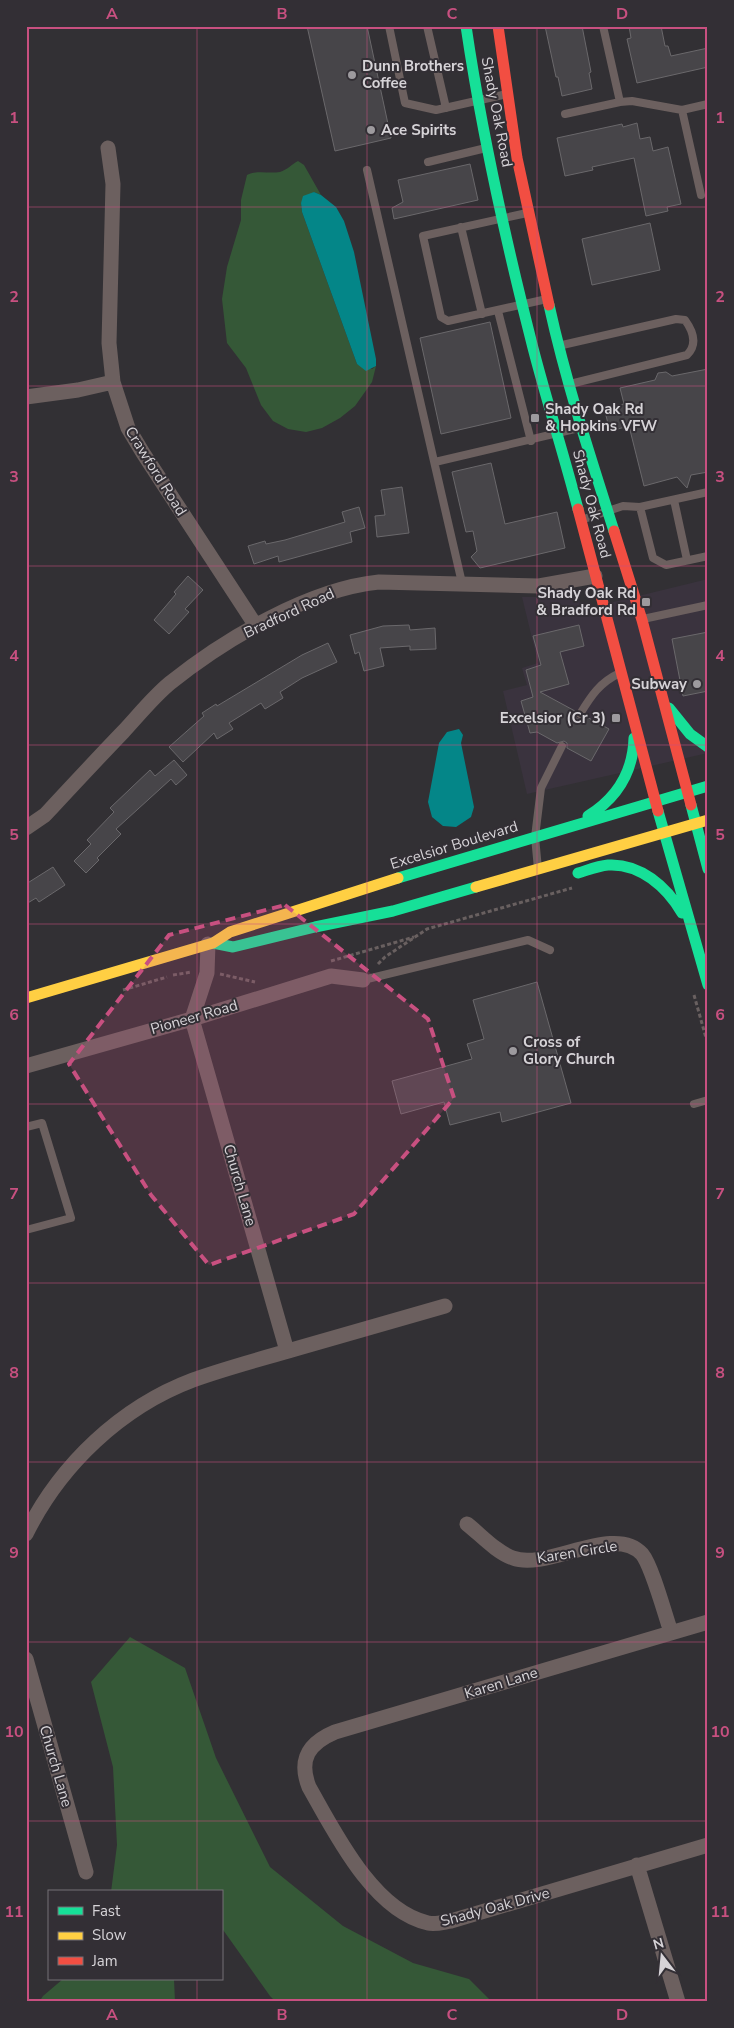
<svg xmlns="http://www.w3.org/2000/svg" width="734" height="2028" font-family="'Nunito Sans',sans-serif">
<rect width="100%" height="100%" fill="#323034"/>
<path fill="#3a333e" d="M708 579V753L527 794 503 691 527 685 522 668 538 663 522 597H577L585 609Z"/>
<path fill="#355837" d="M298 161 304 165 321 195 314 192 301 203 302 212 357 364 372 369 376 366 372 382 355 406 340 418 322 428 306 432 288 429 273 421 261 405 246 368 227 343 222 299 227 267 241 220V200L247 175C257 170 269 174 280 172 287 170 292 164 298 161Z
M130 1637 185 1668 216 1758 270 1867 343 1926 413 1963 469 1979 492 2002H276L270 1996 221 1927V1892H111L117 1845 113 1767 91 1682Z
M63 1979H174L175 2002H39L43 1996Z"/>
<path fill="#048688" d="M314 192 321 195 336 207 344 221 354 252 376 359V366L366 371 357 364 302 212 301 203 303 196Z
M459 729 463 735 461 743 474 807 471 817 456 827 443 826 432 817 428 802 439 743 447 732Z"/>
<path fill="#474549" stroke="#6a686b" d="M307 26H367L391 138 335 151Z
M545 26H582L591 72 589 73 592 89 562 96 558 77H556Z
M629 26H661L665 46H668L671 56 708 48V67L637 83 627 39 631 38Z
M637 123 640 139 650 137 653 151 668 147 681 204 667 207 668 211 646 216 634 158 592 167 593 170 565 176 557 138 622 124 623 127Z
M470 164 478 200 394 219 392 208 403 202 398 180Z
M650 223 660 270 592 285 582 239Z
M490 322 511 418 441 434 420 338Z
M708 369V472L691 475 687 488 677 477 644 486 629 426 610 431 604 408 624 404 620 388 655 380 658 373 666 372 672 376Z
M491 463 505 524 557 512 565 548 480 568 471 557 477 551 473 531 466 532 452 472Z
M402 487 409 533 377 537 375 516 385 515 381 490Z
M359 507 365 528 350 532 352 542 279 562 278 556 254 564 248 546 265 541 266 544 285 540 345 522 342 512Z
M188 576 203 590 185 609 189 612 169 634 154 620 176 594 174 592Z
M409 625 410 630 435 628 436 649 410 650V646L380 648 384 666 364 671 359 652 355 654 350 635 383 626Z
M579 625 584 646 560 652 569 684 540 692 575 711V716L577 719H582L585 716 609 729 591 761 567 748V743L564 741 557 743 537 732 530 733 521 701 533 697 526 670 541 665 533 636Z
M708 632V691L683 696 672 639Z
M328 643 337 662 302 678 280 692 283 698 265 709 261 703 229 723 233 729 217 739 214 733 183 762 169 747 204 716 202 713 216 704 217 706 302 655Z
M174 760 187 775 176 785 171 779 116 829 121 834 97 858 99 860 86 873 74 861 91 844 87 840 114 812 110 808 150 770 155 776Z
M53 867 65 885 39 902 36 898 26 904V884Z
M537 982 571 1103 502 1122 500 1112 450 1125 444 1102 401 1114 392 1081 472 1059 467 1044 484 1039 473 1000Z"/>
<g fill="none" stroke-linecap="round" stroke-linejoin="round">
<path stroke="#696060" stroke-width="3" stroke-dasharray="4 2.5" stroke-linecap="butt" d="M331 961 414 937
M378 964 385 957 427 929 572 888
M220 974 255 982
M173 975 192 972
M123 990 167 977
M694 995 708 1045"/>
<path stroke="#6c605f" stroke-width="8" d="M389 26 405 103 436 110 507 94
M427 26 446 108
M603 26 620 102 632 101 682 110 708 104
M682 110 701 195
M565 114 620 102
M428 162 486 148
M367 170 462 583
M527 213 423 236 441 317 448 321 547 299
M461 227 482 314
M498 311 531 441
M558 346 676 319 685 320C693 331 698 344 687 355L570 384
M435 462 579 428
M674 500 687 560
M640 507 653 558 666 565 708 556
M581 520 623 506 640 507 708 492
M643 619 708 605
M580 714C591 696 600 682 620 673
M538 869 535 837 541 788 562 746
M363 980 528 940 550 950
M694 1104 708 1100
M26 1127 42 1123 71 1218 26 1230"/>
<path stroke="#6c605f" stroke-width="15" d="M108 148 113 184 109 343 113 382 128 428 143 453 256 626
M26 397 78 390 113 382
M26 828 45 815C71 787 97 759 123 732 138 716 153 697 170 683 225 639 309 589 379 582L539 586 595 576
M208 944 207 973 192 1019 287 1351
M26 1066 192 1019 331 976 363 980
M467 1524C481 1535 496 1552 513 1558 547 1571 614 1523 642 1554 652 1566 665 1615 671 1632
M26 1534C60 1465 121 1407 193 1380 226 1368 261 1359 295 1349 345 1335 395 1320 445 1306
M708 1622 335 1732C309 1743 298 1759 309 1787 334 1831 373 1911 428 1923 435 1925 444 1922 451 1921L708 1845
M26 1659 86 1872
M637 1865 678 2002"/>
<path stroke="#16e098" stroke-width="11" d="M466 26C482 135 506 242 533 348 547 402 564 455 578 509
M549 305C566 382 590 456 614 531
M669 708 690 734 708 747
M691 805 708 869
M658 811 708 985
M588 816C617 798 633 773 634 738
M578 873C588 870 598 866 608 865 640 863 667 887 682 913
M398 878 708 786
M213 943 233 947 315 927 393 911 476 887"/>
<path stroke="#ffcf43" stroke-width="11" d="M476 887 708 820
M26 998 213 943 230 932 398 878"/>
<path stroke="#f24e42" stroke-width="11" d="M498 26 517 158 549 305
M578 509 658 811
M614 531 642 620 691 805"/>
</g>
<path fill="#c85080" fill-opacity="0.2" stroke="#c85080" stroke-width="4" stroke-dasharray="10 6" stroke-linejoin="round" d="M285 905 428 1019 454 1098 354 1214 209 1265 151 1195 69 1064 169 935Z"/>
<path fill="none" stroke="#c85080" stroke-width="1" stroke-opacity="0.55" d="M197 26V1892M367 26V2002M537 26V2002M26 207H708M26 386H708M26 566H708M26 745H708M26 924H708M26 1104H708M26 1283H708M26 1462H708M26 1642H708M26 1821H708M197 1979V2002"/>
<g fill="#9d9a9e" stroke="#332f35" stroke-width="2">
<circle cx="352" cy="75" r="5"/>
<circle cx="371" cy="130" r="5"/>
<rect x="530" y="413" width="10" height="10" rx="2.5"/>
<rect x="641" y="597" width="10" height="10" rx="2.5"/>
<circle cx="697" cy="684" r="5"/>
<rect x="611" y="713" width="10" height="10" rx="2.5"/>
<circle cx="513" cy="1051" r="5"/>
</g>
<g text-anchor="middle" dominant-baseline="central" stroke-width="4" stroke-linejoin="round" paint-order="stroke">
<g font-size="15" font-weight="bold" fill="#d6d3d7" stroke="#332f35" text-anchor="start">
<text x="362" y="66">Dunn Brothers<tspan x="362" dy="17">Coffee</tspan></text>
<text x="381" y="130">Ace Spirits</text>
<text x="545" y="409">Shady Oak Rd<tspan x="545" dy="17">&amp; Hopkins VFW</tspan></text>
<text x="636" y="593" text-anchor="end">Shady Oak Rd<tspan x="636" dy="17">&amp; Bradford Rd</tspan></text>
<text x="687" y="684" text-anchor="end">Subway</text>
<text x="606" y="718" text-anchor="end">Excelsior (Cr 3)</text>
<text x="523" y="1042">Cross of<tspan x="523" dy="17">Glory Church</tspan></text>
</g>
<g font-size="15" fill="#d6d3d7" stroke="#332f35">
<text transform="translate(497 112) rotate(79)">Shady Oak Road</text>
<text transform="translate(156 471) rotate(58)">Crawford Road</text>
<text transform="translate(592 504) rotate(75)">Shady Oak Road</text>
<text transform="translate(289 613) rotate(-25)">Bradford Road</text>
<text transform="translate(454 845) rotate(-17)">Excelsior Boulevard</text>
<text transform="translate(194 1017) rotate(-16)">Pioneer Road</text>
<text transform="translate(240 1185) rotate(74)">Church Lane</text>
<text transform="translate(577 1552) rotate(-9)">Karen Circle</text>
<text transform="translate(501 1683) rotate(-17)">Karen Lane</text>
<text transform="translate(56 1766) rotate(74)">Church Lane</text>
<text transform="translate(495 1907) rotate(-15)">Shady Oak Drive</text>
</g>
</g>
<rect width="734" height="2028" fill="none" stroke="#332f35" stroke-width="55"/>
<rect x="48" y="1890" width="175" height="90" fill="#332f35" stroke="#747176"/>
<rect x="58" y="1907" width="25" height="8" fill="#16e098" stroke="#747176"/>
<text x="92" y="1916" font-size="15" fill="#d6d3d7">Fast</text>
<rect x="58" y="1932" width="25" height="8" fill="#ffcf43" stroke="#747176"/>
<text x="92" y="1940" font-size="15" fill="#d6d3d7">Slow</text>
<rect x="58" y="1957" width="25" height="8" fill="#f24e42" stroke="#747176"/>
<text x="92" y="1966" font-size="15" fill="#d6d3d7">Jam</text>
<g transform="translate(662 1956) rotate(344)" stroke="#332f35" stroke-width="4" paint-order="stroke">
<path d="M0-4L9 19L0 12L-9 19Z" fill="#d6d3d7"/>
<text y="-8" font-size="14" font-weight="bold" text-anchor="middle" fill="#d6d3d7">N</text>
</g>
<rect x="28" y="28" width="678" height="1972" fill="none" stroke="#c85080" stroke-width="2"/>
<g font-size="16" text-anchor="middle" font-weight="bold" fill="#c85080">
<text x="112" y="19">A</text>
<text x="282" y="19">B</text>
<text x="452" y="19">C</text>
<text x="622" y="19">D</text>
<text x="14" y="123">1</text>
<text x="720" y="123">1</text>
<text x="14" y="302">2</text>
<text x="720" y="302">2</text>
<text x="14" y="482">3</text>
<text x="720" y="482">3</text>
<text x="14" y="661">4</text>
<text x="720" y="661">4</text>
<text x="14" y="840">5</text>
<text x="720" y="840">5</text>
<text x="14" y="1020">6</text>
<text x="720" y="1020">6</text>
<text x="14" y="1199">7</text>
<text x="720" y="1199">7</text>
<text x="14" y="1378">8</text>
<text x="720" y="1378">8</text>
<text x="14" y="1558">9</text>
<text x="720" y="1558">9</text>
<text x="14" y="1737">10</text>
<text x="720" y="1737">10</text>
<text x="14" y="1917">11</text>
<text x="720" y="1917">11</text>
<text x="112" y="2020">A</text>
<text x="282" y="2020">B</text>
<text x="452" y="2020">C</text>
<text x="622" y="2020">D</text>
</g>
</svg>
